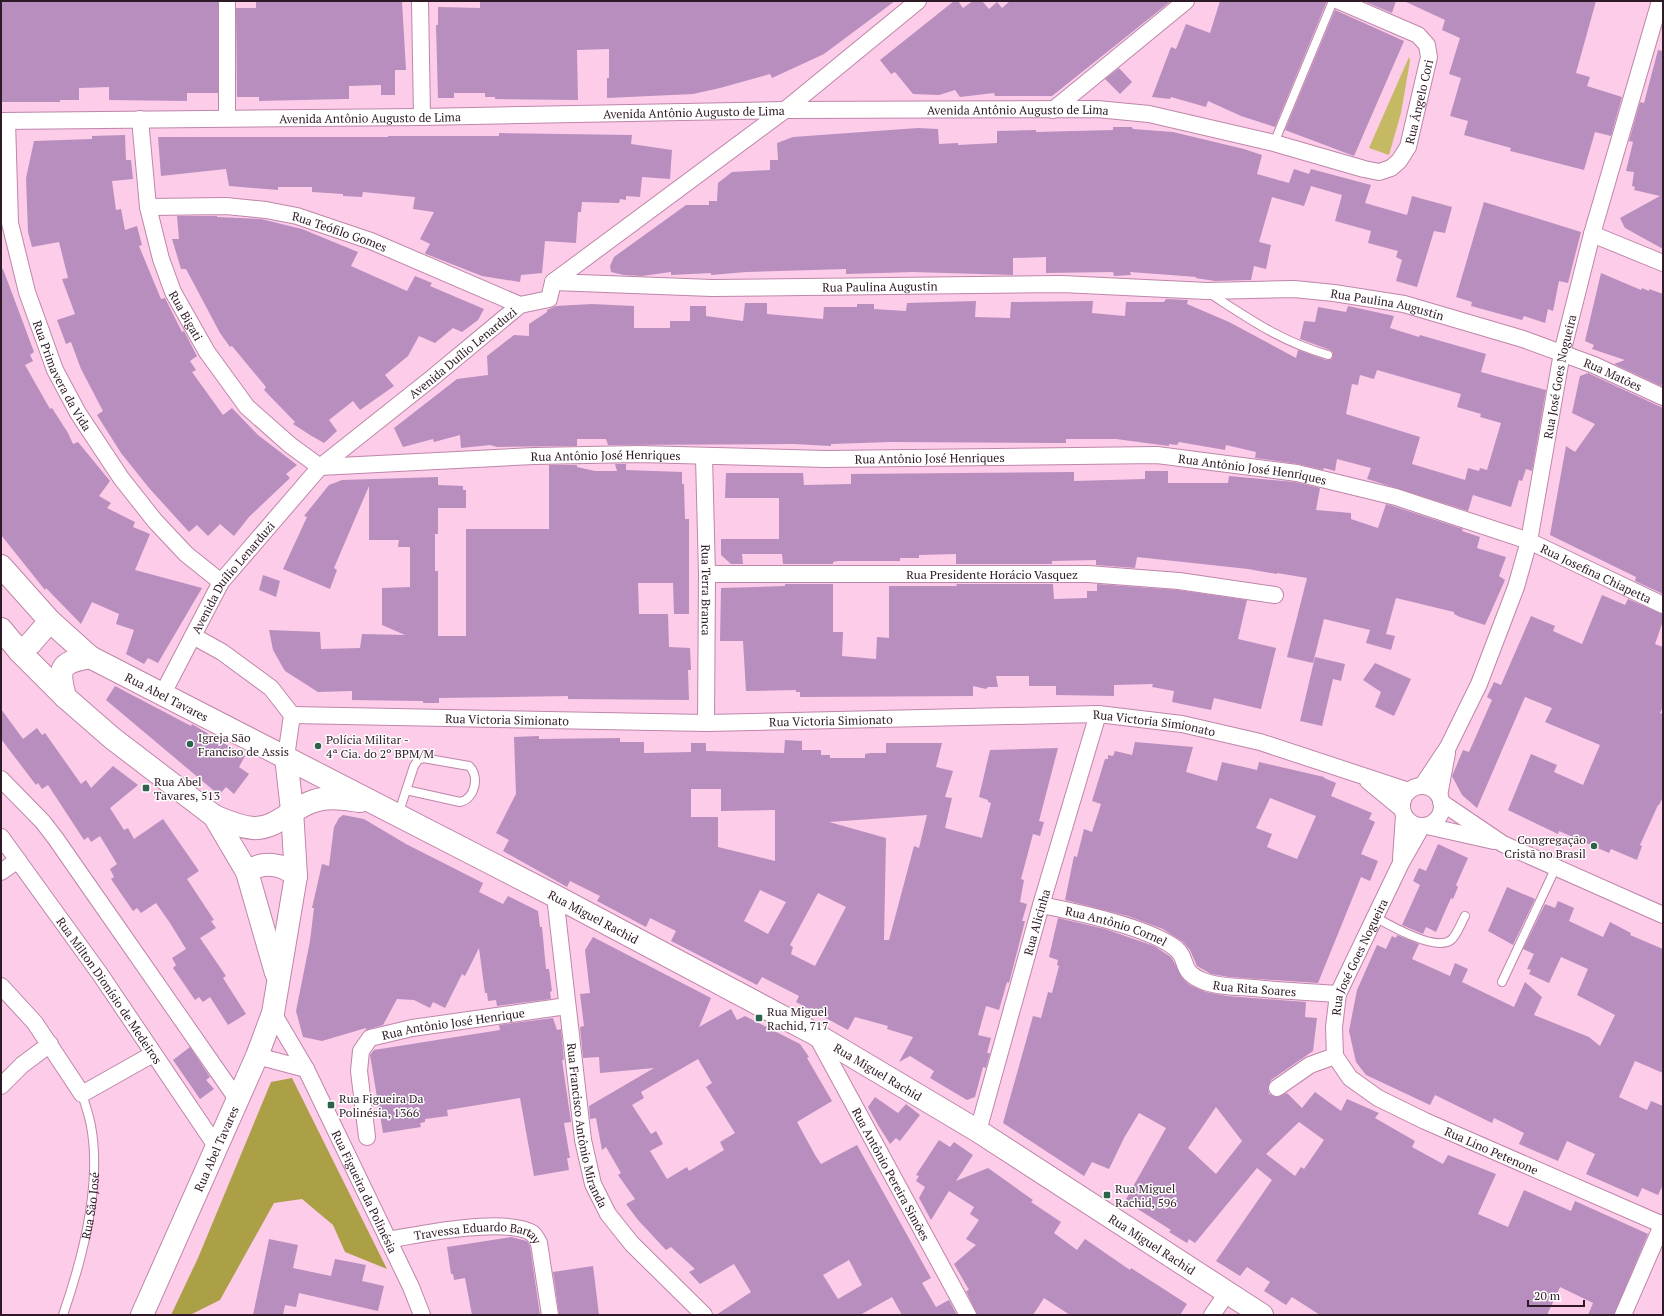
<svg xmlns="http://www.w3.org/2000/svg" width="1664" height="1316" font-family="'PT Serif',serif">
<rect width="100%" height="100%" fill="#fdcce9"/>
<path fill="#c5ba63" d="M1409 57 1410 61 1401 113 1389 155 1369 148Z"/>
<path fill="#aca047" d="M292 1078 387 1269 345 1252 333 1225 302 1199 274 1203 220 1300 190 1315H171L198 1258 271 1082Z"/>
<path fill="#b78ebe" fill-rule="evenodd" d="M1 1H218V93H187V101L109 100V87L79 88V100H60V102H1Z
M256 1H402L406 70H395V95H381V85L349 86V99H344L259 101V97H237L236 8H256Z
M480 1H895L824 54 772 78 770 74 720 88 693 94 607 98V78H609V49L577 50 578 100 495 99V97H485V93H454V98H438L436 25H438V7L480 8Z
M954 1H958L963 8 973 1H982L989 9 997 2 1002 8 1010 1H1171L1052 96H995L994 93 960 97 955 90 939 95 913 94 895 72 891 74 880 60Z
M1220 1H1327L1275 127 1241 116 1208 101 1206 107 1171 97 1170 99 1152 97 1171 47 1176 49 1186 24 1210 33Z
M1363 1H1396L1392 13Z
M1404 1H1596L1576 73 1590 77 1587 86 1622 97 1611 136 1595 132 1584 170 1510 151 1511 148 1464 135 1468 121 1450 116 1461 78 1449 74 1460 38 1442 30 1445 20Z
M1335 10 1404 41 1354 156 1285 130Z
M1658 50 1663 51V249L1625 228 1620 218 1660 196 1634 190 1635 187 1632 186 1634 172 1626 171 1633 142 1629 141 1640 102 1644 103Z
M1119 68 1132 82 1120 94 1105 79Z
M1113 127H1132L1133 129 1173 132 1244 149 1262 155 1257 174 1289 183 1294 169 1309 174 1311 169 1371 185 1365 203 1407 215 1412 196 1452 207 1445 233 1434 231 1417 287 1396 281 1402 260 1396 257 1398 251 1368 243 1371 231 1335 221 1342 195 1311 186 1304 206 1272 197 1259 242 1271 245 1266 269 1254 266 1251 280 1215 281 1195 278 1197 277 1130 272 1131 275 1114 276 1113 272 1046 273V257L1013 258V275L913 272 846 274V269L746 272 711 275V273L671 275V272L642 276 624 275 611 272 610 266 614 257 686 205H709V201H717L718 183 732 172 770 170V160H778L777 143 793 137 918 128 938 129 939 144 958 143V145L997 143V131L1036 130V132L1113 130Z
M499 133 632 135 631 144 672 150 670 179 642 177 640 197 626 196V200L620 199 619 203 582 202 581 212H578L576 243 545 241 542 273 521 275 520 282 482 276 426 254 425 253 430 244 420 239 434 212 413 209 415 197 363 192 362 197 343 196V194L312 192V187H278V190L229 186 226 169 161 176 158 137H388V136H499Z
M125 135 126 160H131L133 179 112 181 116 210 121 209 125 230 137 226 142 245 139 246 161 299 165 298 182 332 184 331 197 356 190 361 196 370 192 372 223 415 232 408 258 435 297 465 286 474 290 478 249 517 234 536 220 524 208 536 197 525 189 532 149 488 121 453 97 415 103 411 81 369 71 342 66 344 57 320 75 314 62 279 68 278 59 242 32 247 28 232 26 178 34 141 92 139V136Z
M1484 202 1581 232 1568 283 1559 281 1553 311 1548 309 1545 323 1524 316 1522 320 1471 306 1472 302 1456 297Z
M177 216H217V217L261 219 302 229 358 252 351 266 407 291 415 276 432 283 430 286 484 309 478 320 462 332 453 328 435 343 419 336 408 356 385 375 394 386 360 410 353 401 329 420 337 431 324 443 310 435 293 424 295 422 264 390 266 387 232 346 230 347 220 333 186 269H181L172 239H179Z
M3 269 34 352 30 355 33 361 25 365 50 409 52 408 68 433 73 444 78 442 110 481 99 496 111 503 107 508 135 522 133 527 150 534 135 570 202 588 158 663 148 658 144 664 126 654 134 630 116 624 119 614 92 602 81 624 46 588 45 590 1 535V270Z
M1601 273 1641 290 1642 288 1649 291V289L1663 294V382L1661 386 1614 364 1625 360 1592 349 1594 345 1585 341Z
M1166 299 1188 300 1187 304 1229 322 1296 358 1298 350 1326 360 1332 359 1333 353 1330 350 1300 339 1304 321 1315 322 1318 307 1346 312 1348 306 1394 316 1390 328 1419 337 1420 335 1486 354 1481 372 1546 390 1532 471 1526 469 1522 481 1519 480 1511 507 1473 495 1468 511 1367 479 1371 468 1337 459 1335 471 1324 468 1323 470 1298 464 1255 458 1256 452 1226 445 1225 450 1179 442 1177 445 1169 444V446L1116 439H1066V443L891 442 831 444V446L793 444 608 445 606 439H577V446L497 447 490 445 461 448 460 435 434 442 433 439 403 447 394 428 457 379 488 375 487 356 514 335 529 336V324L547 312V310L556 306 592 304 634 306V328H670V321H690V306H706V316L743 321 745 303H767V314L823 319 824 307H857V304H874V309L906 311 907 303 976 301 975 317 1010 318 1011 302 1093 301 1092 313 1125 316 1126 302H1164ZM1377 370 1461 394 1457 407 1481 414 1480 417 1501 423 1487 470 1480 468 1479 471 1468 468 1465 480 1412 464 1420 437 1346 414 1352 384 1358 385 1360 375 1374 379Z
M1588 373 1663 408V594L1635 581 1636 577 1550 535 1566 446 1575 452 1595 424 1572 413 1580 376Z
M615 464H626V470L682 472V484H684L685 519H689V614H674L673 583H638L639 614H668L669 647 690 648 691 670H688L689 700 568 699V696L439 698V703H423V701L352 700V691L318 692 285 671 282 666 273 650 269 630 320 632 321 649 360 648 362 634 405 635 382 625V588L410 587V547H398L399 540H369V486L334 568 337 570 330 589 283 569 307 517 304 516 329 485 342 480 438 477V485L463 486V490H466V508H438V534H435V571H438V636H466V529H549V465H577V467L595 471H617Z
M1145 471H1168V483H1228L1229 476 1295 482 1320 488 1316 510 1351 513V519L1378 528 1386 504 1393 506 1463 529 1462 531 1480 537 1477 548 1506 557 1499 576 1505 580 1485 625 1460 617 1454 614V612L1396 598 1386 634 1395 636 1391 650 1366 643 1370 630 1324 619 1313 663 1287 657 1307 578 1277 573V574L1248 569 1137 557 1135 568 1096 565V560L1052 561V564H956V554L919 555V558H900V561H838L833 562V564H783L782 554H742L743 564H731L721 555V539H779V498H725L726 473H803L804 485 851 484V474L1074 472V481L1145 479Z
M263 575 280 581 276 597 259 590Z
M785 584H833V632H843L842 656 876 659 877 637 889 638V586H957L956 584H1053L1054 599 1087 598V591H1097V584L1178 590 1247 600 1238 639 1276 648 1261 709 1214 698 1211 710 1172 702 1174 691 1152 687 1153 684 1114 685V696L1056 695V686H1029V676H996L998 687H988L986 689 973 686V696L800 697V692H796V690L746 691 743 641H720L721 588 785 586Z
M1602 595 1625 605 1628 599 1663 614V621L1655 644 1663 647V707L1660 713 1663 714V797L1659 805H1658L1640 845 1642 846 1637 860 1611 849 1609 853 1559 831 1558 834 1508 810 1531 754 1557 765 1554 772 1583 785 1600 745 1545 722 1552 708 1525 697 1477 808 1462 795 1452 776 1463 750 1469 752 1492 700 1487 697 1494 682 1501 685 1531 616 1555 626 1553 631 1582 644Z
M1315 657 1345 664 1341 681 1333 679 1322 726 1300 721Z
M1375 663 1411 679 1394 716 1375 707 1381 692 1363 680Z
M115 686 191 726 192 724 245 756 239 767 249 774 234 794 226 787 219 795 106 700Z
M1 709 23 739 37 728 42 735 45 733 81 784 86 780 91 788 113 766 138 785 110 808 124 830 128 828 134 839 163 819 199 871 187 879 214 920 211 921 216 928 200 938 226 976 223 978 246 1014 228 1025 210 997 203 1002 199 997 195 1000 173 968 176 965 172 958 186 949 170 923 156 903 141 913 137 908 133 911 111 879 114 877 110 869 117 864 100 836 91 842 88 837 84 840 48 785 42 789 38 783 36 785 1 739Z
M539 736V739L620 738V742H644V753L691 752V743H706V751L784 753 785 740 802 741V750H821V755H830V758H865V754L870 753H886V743H942L936 767 953 771 945 797 952 798 945 828 982 838 991 803 988 802V800L979 797 990 750 1058 748 1039 821 1044 822 1040 836 1033 834 1021 879 1024 880 1020 902 1027 904 1022 921H1025L1009 983 1007 982 999 1010 986 1006 978 1035 991 1038 987 1053H990L986 1068 983 1067 975 1097 967 1100 930 1078 934 1071 910 1056 899 1062 913 1037 887 1029 888 1026 855 1017 848 1030 796 1002 799 996 762 977 757 985 671 941 676 931 650 918 646 927 597 901 600 896 570 881 567 887 503 851 509 840 496 833 516 794 514 737ZM691 789H721V811L775 810V861L718 847V817H691ZM927 815 919 848 914 846 889 940H884L886 838 829 822ZM760 890 786 902 768 934 744 921ZM818 893 846 907 815 966 791 954 793 947 790 945Z
M1135 742 1193 747 1186 772 1217 781 1222 762 1257 770 1259 762 1324 777V778L1336 783 1331 796 1372 813 1369 819 1375 822 1361 854 1378 861 1370 881 1361 877 1318 983 1229 977 1211 974 1197 966 1190 950 1183 942 1163 929 1128 916 1065 900 1074 856 1077 857 1084 829 1092 832 1101 804 1092 801 1105 759H1108V755L1113 756 1115 751 1132 755ZM1270 798 1316 816 1297 859 1267 847 1272 834 1256 828Z
M343 815 364 819 406 844 483 883 479 892 503 904 508 896 538 911 540 927H542L546 969H549L552 991 550 992 551 999 497 1006 496 1000 488 1001 487 993H485L479 948 465 976 462 974 445 1008 433 1002 430 1008 414 1000 397 999 383 1025 366 1030V1028L322 1041 303 1037 296 1011 310 941 314 908H312L322 864 329 866 334 827 339 818Z
M1438 844 1468 858 1456 885 1458 887 1453 899 1451 898 1436 932 1426 927 1423 934 1402 925 1420 885 1413 881 1419 868 1426 871Z
M1507 887 1535 899 1513 945 1488 931Z
M1558 901 1574 908 1569 921 1603 937 1610 922 1631 933 1630 935 1663 949V1073L1635 1061 1619 1097 1647 1110 1651 1101 1663 1106V1185L1658 1195 1642 1188 1638 1197 1586 1174 1595 1154 1567 1141 1558 1161 1519 1144 1524 1133 1494 1118 1492 1123 1435 1095 1430 1105 1366 1075 1356 1062 1349 1031 1357 990 1377 945 1386 949 1392 936 1396 938 1397 935 1419 944 1412 959 1450 976 1455 963 1468 969 1462 982 1514 1007 1525 982 1542 997 1534 1015 1589 1037 1600 1046 1615 1015 1577 995 1588 969 1561 957 1549 983 1529 974 1531 970 1527 969 1534 954 1523 949 1545 904 1555 908Z
M1058 918 1105 929 1154 946 1171 957 1184 980 1190 985 1206 992 1227 996 1306 1002 1305 1017 1317 1018 1313 1051 1271 1080 1268 1088 1269 1094 1277 1097 1287 1093 1302 1108 1315 1092 1341 1111 1347 1099 1379 1113 1375 1118 1415 1141 1412 1147 1443 1164 1448 1155 1496 1174 1478 1214 1508 1227 1524 1190 1571 1211 1575 1201 1648 1234 1614 1315H1588L1593 1303 1560 1287 1547 1315H1320L1292 1297 1286 1305 1264 1291 1270 1282 1247 1267 1240 1276 1216 1261 1272 1180 1257 1168 1195 1243 1189 1239 1187 1243 1169 1232 1171 1230 1125 1201 1166 1128 1139 1113 1124 1138 1109 1169 1092 1162 1084 1176 1003 1123 1033 1016 1041 1018 1048 992 1052 993 1059 966 1057 965 1058 960 1049 957ZM1216 1107 1242 1141 1216 1174 1188 1148ZM1299 1122 1324 1140 1304 1169 1301 1167 1295 1176 1266 1154Z
M593 937 711 998 699 1027 731 1009 737 1020 745 1016 800 1044 809 1057 807 1058 832 1101 797 1122 815 1155 821 1164 857 1145 931 1278 922 1283 936 1307 949 1300 957 1315H902L892 1297 860 1315H716L751 1292 734 1264 700 1284 689 1272 695 1269 671 1247 666 1250 638 1220 626 1204 635 1199 618 1175 621 1173 606 1147 602 1150 596 1118 590 1119 589 1106 654 1068 600 1073 599 1057 583 1058 580 1027 584 1026 580 994 590 993 585 950ZM698 1059 712 1083 706 1087 735 1133 720 1142 724 1150 689 1171 687 1167 667 1179 650 1151 663 1144 656 1131 651 1134 632 1105 644 1098 641 1092ZM849 1260 862 1285 838 1299 823 1275Z
M553 1018 557 1030 561 1029 564 1060H562L571 1122 564 1123 570 1158H567L569 1170 534 1176 520 1098 447 1110 448 1116 425 1119V1122L420 1123 421 1127 383 1133 370 1055 374 1050 500 1030 499 1025Z
M190 1047 210 1077 206 1080 214 1089 200 1099 173 1060Z
M875 1097 898 1113 906 1104 920 1115 900 1141 896 1138 890 1144 878 1125 868 1107Z
M939 1140 950 1147 954 1142 973 1155 956 1181 988 1168 1033 1200 1031 1202 1061 1222 1054 1233 1077 1250 1085 1239 1130 1270 1131 1268 1187 1304 1180 1315H1070L1044 1298 1033 1315H977L966 1291 969 1290 954 1264 976 1245 966 1239 979 1220 970 1214 974 1207 949 1191 931 1220 919 1198 925 1187 916 1181 919 1176 916 1175Z
M511 1237 527 1241 530 1246 540 1315H472L465 1278 454 1280 453 1274H451L447 1247Z
M269 1239 298 1245 293 1268 331 1276 335 1259 366 1265 362 1281 384 1286 378 1311 299 1293 296 1307 285 1305 283 1315H253Z
M593 1266 599 1315H559L553 1272Z"/>
<g fill="none" stroke-linecap="round" stroke-linejoin="round">
<defs>
<g id="lane">
<path d="M1274 143 1333 1"/>
<path d="M1209 293C1251 320 1280 341 1328 355"/>
<path d="M398 815 414 766 418 760 423 758 469 766C480 776 475 799 460 802L406 790"/>
<path d="M1375 917C1389 925 1436 952 1451 940 1457 935 1461 923 1465 916"/>
<path d="M1502 982 1556 867"/>
<path id="s1" d="M63 1315C82 1260 102 1185 91 1126 89 1115 85 1104 82 1094"/>
</g>
<g id="street">
<path d="M420 1 422 117"/>
<path d="M1053 110 1186 1"/>
<path d="M227 117V1"/>
<path id="s2" d="M140 119 148 207 161 259 173 292 207 352 247 407 290 445 320 467"/>
<path id="s3" d="M1 121 422 117 785 110 1097 109 1149 114 1274 143 1364 169 1379 172 1391 168 1399 161 1408 147 1429 57 1427 45 1418 35 1339 1"/>
<path id="s4" d="M7 121 10 223 27 292 55 370 78 413 121 478 155 521 186 554 221 582"/>
<path id="s5" d="M148 207 226 206 266 210 297 216 371 241 520 305"/>
<path d="M1592 234 1663 263"/>
<path id="s6" d="M553 282 712 288 1062 284 1207 291 1294 289 1334 293 1404 304 1523 339 1594 365 1663 397"/>
<path id="s7" d="M704 457 707 574 706 723"/>
<path id="s8" d="M320 467 534 456 639 454 826 459 1157 455 1297 473 1396 497 1529 541 1663 605"/>
<path id="s9" d="M707 574H1088L1179 581 1275 595"/>
<path d="M193 636 222 652 271 688 292 715 286 757"/>
<path id="s10" d="M162 695 221 582 320 467 432 378 520 305 549 299 553 282 785 110 918 1"/>
<path id="s11" d="M292 715 706 723 1098 714 1182 724 1260 742 1409 791"/>
<path d="M1 779 43 822 56 839 237 1099"/>
<path d="M1368 781 1402 809"/>
<path id="s12" d="M1422 786 1448 747 1479 684 1516 587 1529 541 1562 353 1592 234 1660 1"/>
<circle cx="1422" cy="806" r="20"/>
<path d="M1439 796 1447 753"/>
<path d="M1441 802 1503 844 1663 915"/>
<path d="M1427 826 1494 841"/>
<path id="s13" d="M1 837 100 974 216 1146"/>
<path d="M1401 859 1404 816"/>
<path d="M1 872 18 860"/>
<path id="s14" d="M555 896 583 1140 593 1184 608 1214 632 1244 704 1315"/>
<path id="s15" d="M1041 905C1077 912 1140 925 1171 945 1192 958 1176 970 1203 981 1218 987 1237 987 1254 988 1282 991 1310 992 1338 994"/>
<path d="M1 986 35 1023 82 1094 153 1054"/>
<path id="s16" d="M273 1013 306 1069 411 1287 422 1315"/>
<path id="s17" d="M816 1035 968 1315"/>
<path d="M257 1056 306 1069"/>
<path id="s18" d="M1335 1056 1350 1078 1378 1098 1425 1121 1663 1225"/>
<path id="s19" d="M1335 1056 1334 1027 1338 994 1401 863 1422 826"/>
<path d="M1 1086 22 1065 50 1044"/>
<path d="M1277 1088 1310 1065 1335 1056"/>
<path id="s20" d="M978 1131 1041 905 1098 714"/>
<path id="s21" d="M367 1137 359 1071 361 1051 370 1038 412 1028 567 1006"/>
<path id="s22" d="M388 1240C420 1234 505 1217 532 1233 535 1235 537 1240 539 1243L550 1315"/>
<path d="M1212 1315 1227 1293"/>
<path d="M1623 1315 1663 1223"/>
</g>
<g id="secondary">
<path id="s23" d="M1 566 50 621 90 657 555 896 815 1034 978 1131 1262 1315"/>
<path d="M1 629 20 652 65 697 112 738 214 816 247 872 276 973"/>
<path d="M20 652 31 643 50 621"/>
<path d="M65 697C57 666 61 663 90 657"/>
<path d="M214 816C226 821 239 827 253 828 275 830 293 807 314 801 329 796 344 799 360 801"/>
<path d="M247 872C262 861 283 863 296 876"/>
<path id="s24" d="M142 1315 257 1056 273 1013 296 876 292 810 286 757"/>
</g>
</defs>
<use href="#lane" stroke="#be86a9" stroke-width="10"/>
<use href="#street" stroke="#be86a9" stroke-width="18"/>
<use href="#secondary" stroke="#be86a9" stroke-width="24"/>
<use href="#lane" stroke="#fff" stroke-width="8"/>
<use href="#street" stroke="#fff" stroke-width="16"/>
<use href="#secondary" stroke="#fff" stroke-width="22"/>
</g>
<g fill="#2c634a" stroke="#fefefe" stroke-width="1.5">
<circle cx="190" cy="744" r="4"/>
<circle cx="318" cy="746" r="4"/>
<rect x="142" y="784" width="8" height="8" rx="2"/>
<circle cx="1594" cy="846" r="4"/>
<rect x="755" y="1014" width="8" height="8" rx="2"/>
<rect x="327" y="1101" width="8" height="8" rx="2"/>
<rect x="1103" y="1191" width="8" height="8" rx="2"/>
</g>
<g text-anchor="middle" dominant-baseline="central" stroke-width="3" stroke-linejoin="round" paint-order="stroke">
<g font-size="12" fill="#2e1926" stroke="#fefefe">
<text stroke="none"><textPath href="#s3" startOffset="1472">Rua Ângelo Cori</textPath></text>
<text stroke="none"><textPath href="#s3" startOffset="1017">Avenida Antônio Augusto de Lima</textPath></text>
<text stroke="none"><textPath href="#s3" startOffset="693">Avenida Antônio Augusto de Lima</textPath></text>
<text stroke="none"><textPath href="#s3" startOffset="369">Avenida Antônio Augusto de Lima</textPath></text>
<text stroke="none"><textPath href="#s5" startOffset="195">Rua Teófilo Gomes</textPath></text>
<text stroke="none"><textPath href="#s6" startOffset="327">Rua Paulina Augustin</textPath></text>
<text stroke="none"><textPath href="#s6" startOffset="836">Rua Paulina Augustin</textPath></text>
<text stroke="none"><textPath href="#s2" startOffset="204">Rua Bigati</textPath></text>
<text stroke="none"><textPath href="#s10" startOffset="462">Avenida Duílio Lenarduzi</textPath></text>
<text stroke="none"><textPath href="#s4" startOffset="264">Rua Primavera da Vida</textPath></text>
<text stroke="none"><textPath href="#s6" startOffset="1073">Rua Matões</textPath></text>
<text stroke="none"><textPath href="#s12" startOffset="436">Rua José Goes Nogueira</textPath></text>
<text stroke="none"><textPath href="#s8" startOffset="286">Rua Antônio José Henriques</textPath></text>
<text stroke="none"><textPath href="#s8" startOffset="610">Rua Antônio José Henriques</textPath></text>
<text stroke="none"><textPath href="#s8" startOffset="934">Rua Antônio José Henriques</textPath></text>
<text stroke="none"><textPath href="#s8" startOffset="1295">Rua Josefina Chiapetta</textPath></text>
<text stroke="none"><textPath href="#s9" startOffset="285">Rua Presidente Horácio Vasquez</textPath></text>
<text stroke="none"><textPath href="#s10" startOffset="138">Avenida Duílio Lenarduzi</textPath></text>
<text stroke="none"><textPath href="#s7" startOffset="133">Rua Terra Branca</textPath></text>
<text stroke="none"><textPath href="#s23" startOffset="214">Rua Abel Tavares</textPath></text>
<text stroke="none"><textPath href="#s11" startOffset="215">Rua Victoria Simionato</textPath></text>
<text stroke="none"><textPath href="#s11" startOffset="539">Rua Victoria Simionato</textPath></text>
<text stroke="none"><textPath href="#s11" startOffset="863">Rua Victoria Simionato</textPath></text>
<text stroke="none"><textPath href="#s23" startOffset="694">Rua Miguel Rachid</textPath></text>
<text stroke="none"><textPath href="#s20" startOffset="217">Rua Alicinha</textPath></text>
<text stroke="none"><textPath href="#s15" startOffset="78">Rua Antônio Cornel</textPath></text>
<text stroke="none"><textPath href="#s19" startOffset="104">Rua José Goes Nogueira</textPath></text>
<text stroke="none"><textPath href="#s15" startOffset="239">Rua Rita Soares</textPath></text>
<text stroke="none"><textPath href="#s13" startOffset="188">Rua Milton Dionísio de Medeiros</textPath></text>
<text stroke="none"><textPath href="#s21" startOffset="187">Rua Antônio José Henrique</textPath></text>
<text stroke="none"><textPath href="#s23" startOffset="1018">Rua Miguel Rachid</textPath></text>
<text stroke="none"><textPath href="#s14" startOffset="232">Rua Francisco Antônio Miranda</textPath></text>
<text stroke="none"><textPath href="#s24" startOffset="182">Rua Abel Tavares</textPath></text>
<text stroke="none"><textPath href="#s18" startOffset="186">Rua Lino Petenone</textPath></text>
<text stroke="none"><textPath href="#s17" startOffset="158">Rua Antônio Pereira Simões</textPath></text>
<text stroke="none"><textPath href="#s16" startOffset="201">Rua Figueira da Polinésia</textPath></text>
<text stroke="none"><textPath href="#s1" startOffset="113">Rua São José</textPath></text>
<text stroke="none"><textPath href="#s22" startOffset="92">Travessa Eduardo Bartay</textPath></text>
<text stroke="none"><textPath href="#s23" startOffset="1342">Rua Miguel Rachid</textPath></text>
</g>
<g font-size="12" fill="#2e1926" stroke="#fefefe" text-anchor="start">
<text x="198" y="737">Igreja São<tspan x="198" dy="14">Franciso de Assis</tspan></text>
<text x="326" y="739">Polícia Militar -<tspan x="326" dy="14">4ª Cia. do 2º BPM/M</tspan></text>
<text x="154" y="781">Rua Abel<tspan x="154" dy="14">Tavares, 513</tspan></text>
<text x="1586" y="839" text-anchor="end">Congregação<tspan x="1586" dy="14">Cristã no Brasil</tspan></text>
<text x="767" y="1011">Rua Miguel<tspan x="767" dy="14">Rachid, 717</tspan></text>
<text x="339" y="1098">Rua Figueira Da<tspan x="339" dy="14">Polinésia, 1366</tspan></text>
<text x="1115" y="1188">Rua Miguel<tspan x="1115" dy="14">Rachid, 596</tspan></text>
</g>
</g>
<rect width="1664" height="1316" fill="none" stroke="#2e1926" stroke-width="4"/>
<path d="M1528 1300v6h56v-6" fill="none" stroke="#2e1926" stroke-width="2"/>
<text x="1534" y="1300" font-size="12" fill="#2e1926" stroke="#fefefe" stroke-width="3" paint-order="stroke">20 m</text>
</svg>
